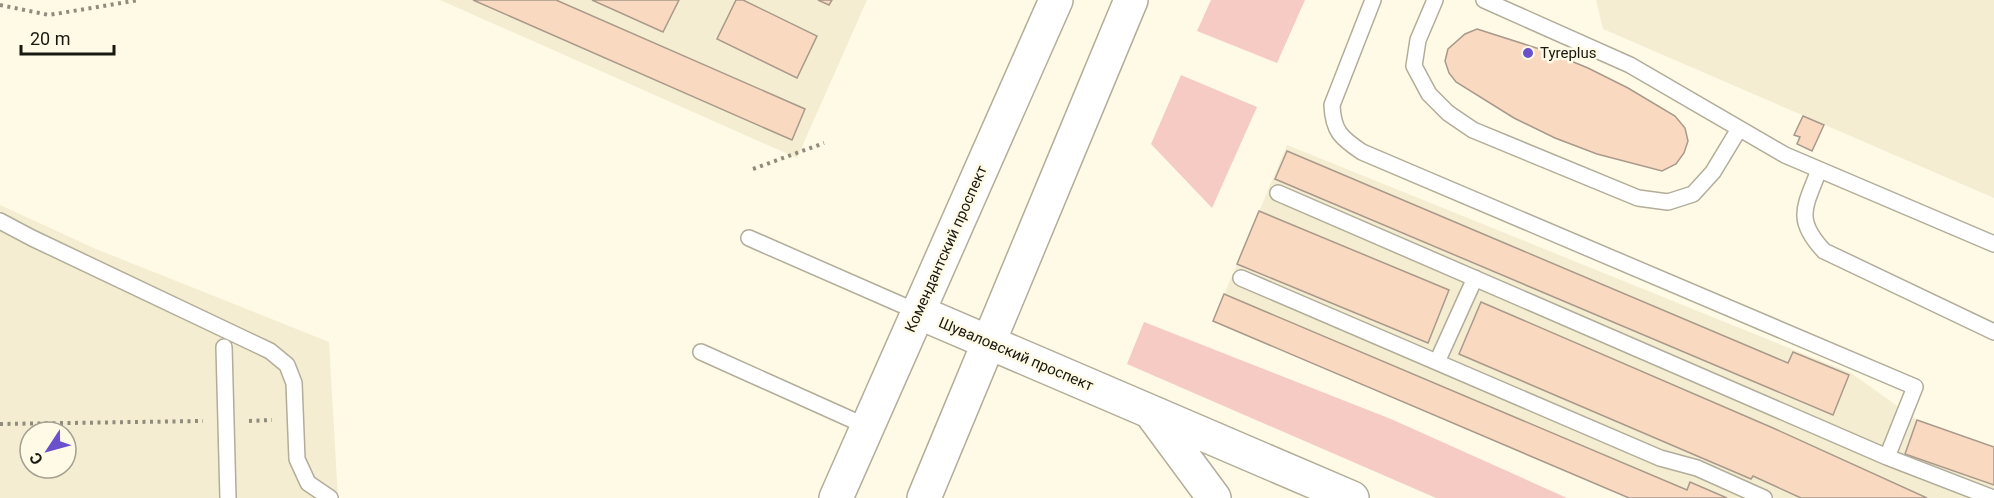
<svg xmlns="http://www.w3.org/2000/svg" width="1994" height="498" font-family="Roboto,sans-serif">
<rect width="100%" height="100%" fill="#fffae6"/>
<path fill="#f4edd2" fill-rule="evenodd" d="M440 0H867L797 158Z
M1596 0H1994V198L1603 29Z
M1287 145 1851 373 1917 420 1994 447V498H1629L1213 321Z
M0 205 96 249 329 342 338 498H0ZM30 432H66V468H30Z"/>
<path fill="#f6cbc4" d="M1211 0H1305L1277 63 1197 31Z
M1181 75 1257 107 1212 208 1151 144Z
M1144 322 1391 419 1567 498H1436L1127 364Z"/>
<path fill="#f9dac0" stroke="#a9998b" stroke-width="1.5" d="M473 0H556L805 109 792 140Z
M592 0H679L663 32Z
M736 0H743L817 36 797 78 717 39Z
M818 0H832L829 5Z
M1477 29 1549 52 1588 68 1628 88 1675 116 1685 128 1688 141 1684 153 1676 164 1662 171 1597 154 1555 138 1514 118 1456 82 1449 73 1445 61 1448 49 1465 34Z
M1803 116 1824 125 1812 151 1797 144 1800 137 1794 135Z
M1287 151 1788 363 1793 352 1849 375 1833 415 1275 179Z
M1259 211 1449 290 1428 343 1237 264Z
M1224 294 1687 490 1690 482 1727 498H1629L1213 321Z
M1481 302 1773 428 1927 498H1801L1753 476 1751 479 1459 354Z
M1917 420 1994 447V485L1905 454Z"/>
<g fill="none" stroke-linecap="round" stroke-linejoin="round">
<defs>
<path id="service" d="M1373 0 1332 105C1333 131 1341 138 1362 152L1915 387 1887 457
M1435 0 1418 40 1414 66 1429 94 1448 113 1473 130 1638 198 1668 202 1693 194 1713 172 1739 129
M1484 0 1630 65 1785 155 1994 244
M1819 170C1805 207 1794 219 1824 251L1994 332
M1278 193 1887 457 1993 498
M0 221 32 238 270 351 287 365 294 383 297 459 308 483 330 498
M749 238 918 312
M1241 278 1660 458 1697 468 1764 498
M224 347 228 498
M701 352 868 427
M1437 362 1475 278"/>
<path id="secondary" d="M918 312 1352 498
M1152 414 1214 498
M836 498 1056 0
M924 498 1131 0"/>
</defs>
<use href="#service" stroke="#b2ad9a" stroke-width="18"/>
<use href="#secondary" stroke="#b2ad9a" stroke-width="36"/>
<path stroke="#8f8c7e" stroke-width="4" stroke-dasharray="3 4.5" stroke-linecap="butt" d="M0 5 49 15 139 0
M753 169 824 143
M249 421 272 420
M0 424 203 421"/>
<use href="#service" stroke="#fff" stroke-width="15"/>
<use href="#secondary" stroke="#fff" stroke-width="33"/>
</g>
<circle fill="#6a50ca" stroke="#fffae6" stroke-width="2" cx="1528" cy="53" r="6"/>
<g text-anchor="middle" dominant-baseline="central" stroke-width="5" stroke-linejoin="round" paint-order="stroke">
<g font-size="15" fill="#191811" stroke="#fffae6" text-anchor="start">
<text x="1540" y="53">Tyreplus</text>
</g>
<g font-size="15" fill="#191811" stroke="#fffae6">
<text transform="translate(946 249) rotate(-66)">Комендантский проспект</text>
<text transform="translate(1016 354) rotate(23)">Шуваловский проспект</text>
</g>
</g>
<g transform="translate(48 450) rotate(234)"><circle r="28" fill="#fffae6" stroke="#a3a091" stroke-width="1.5"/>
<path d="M0-4.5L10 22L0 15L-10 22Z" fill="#6a50ca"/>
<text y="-9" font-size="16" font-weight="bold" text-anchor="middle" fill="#191811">С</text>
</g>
<path d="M21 45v9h93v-9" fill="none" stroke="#191811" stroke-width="3"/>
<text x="30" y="45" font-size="18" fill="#191811" stroke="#fffae6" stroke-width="4.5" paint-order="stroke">20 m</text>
</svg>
